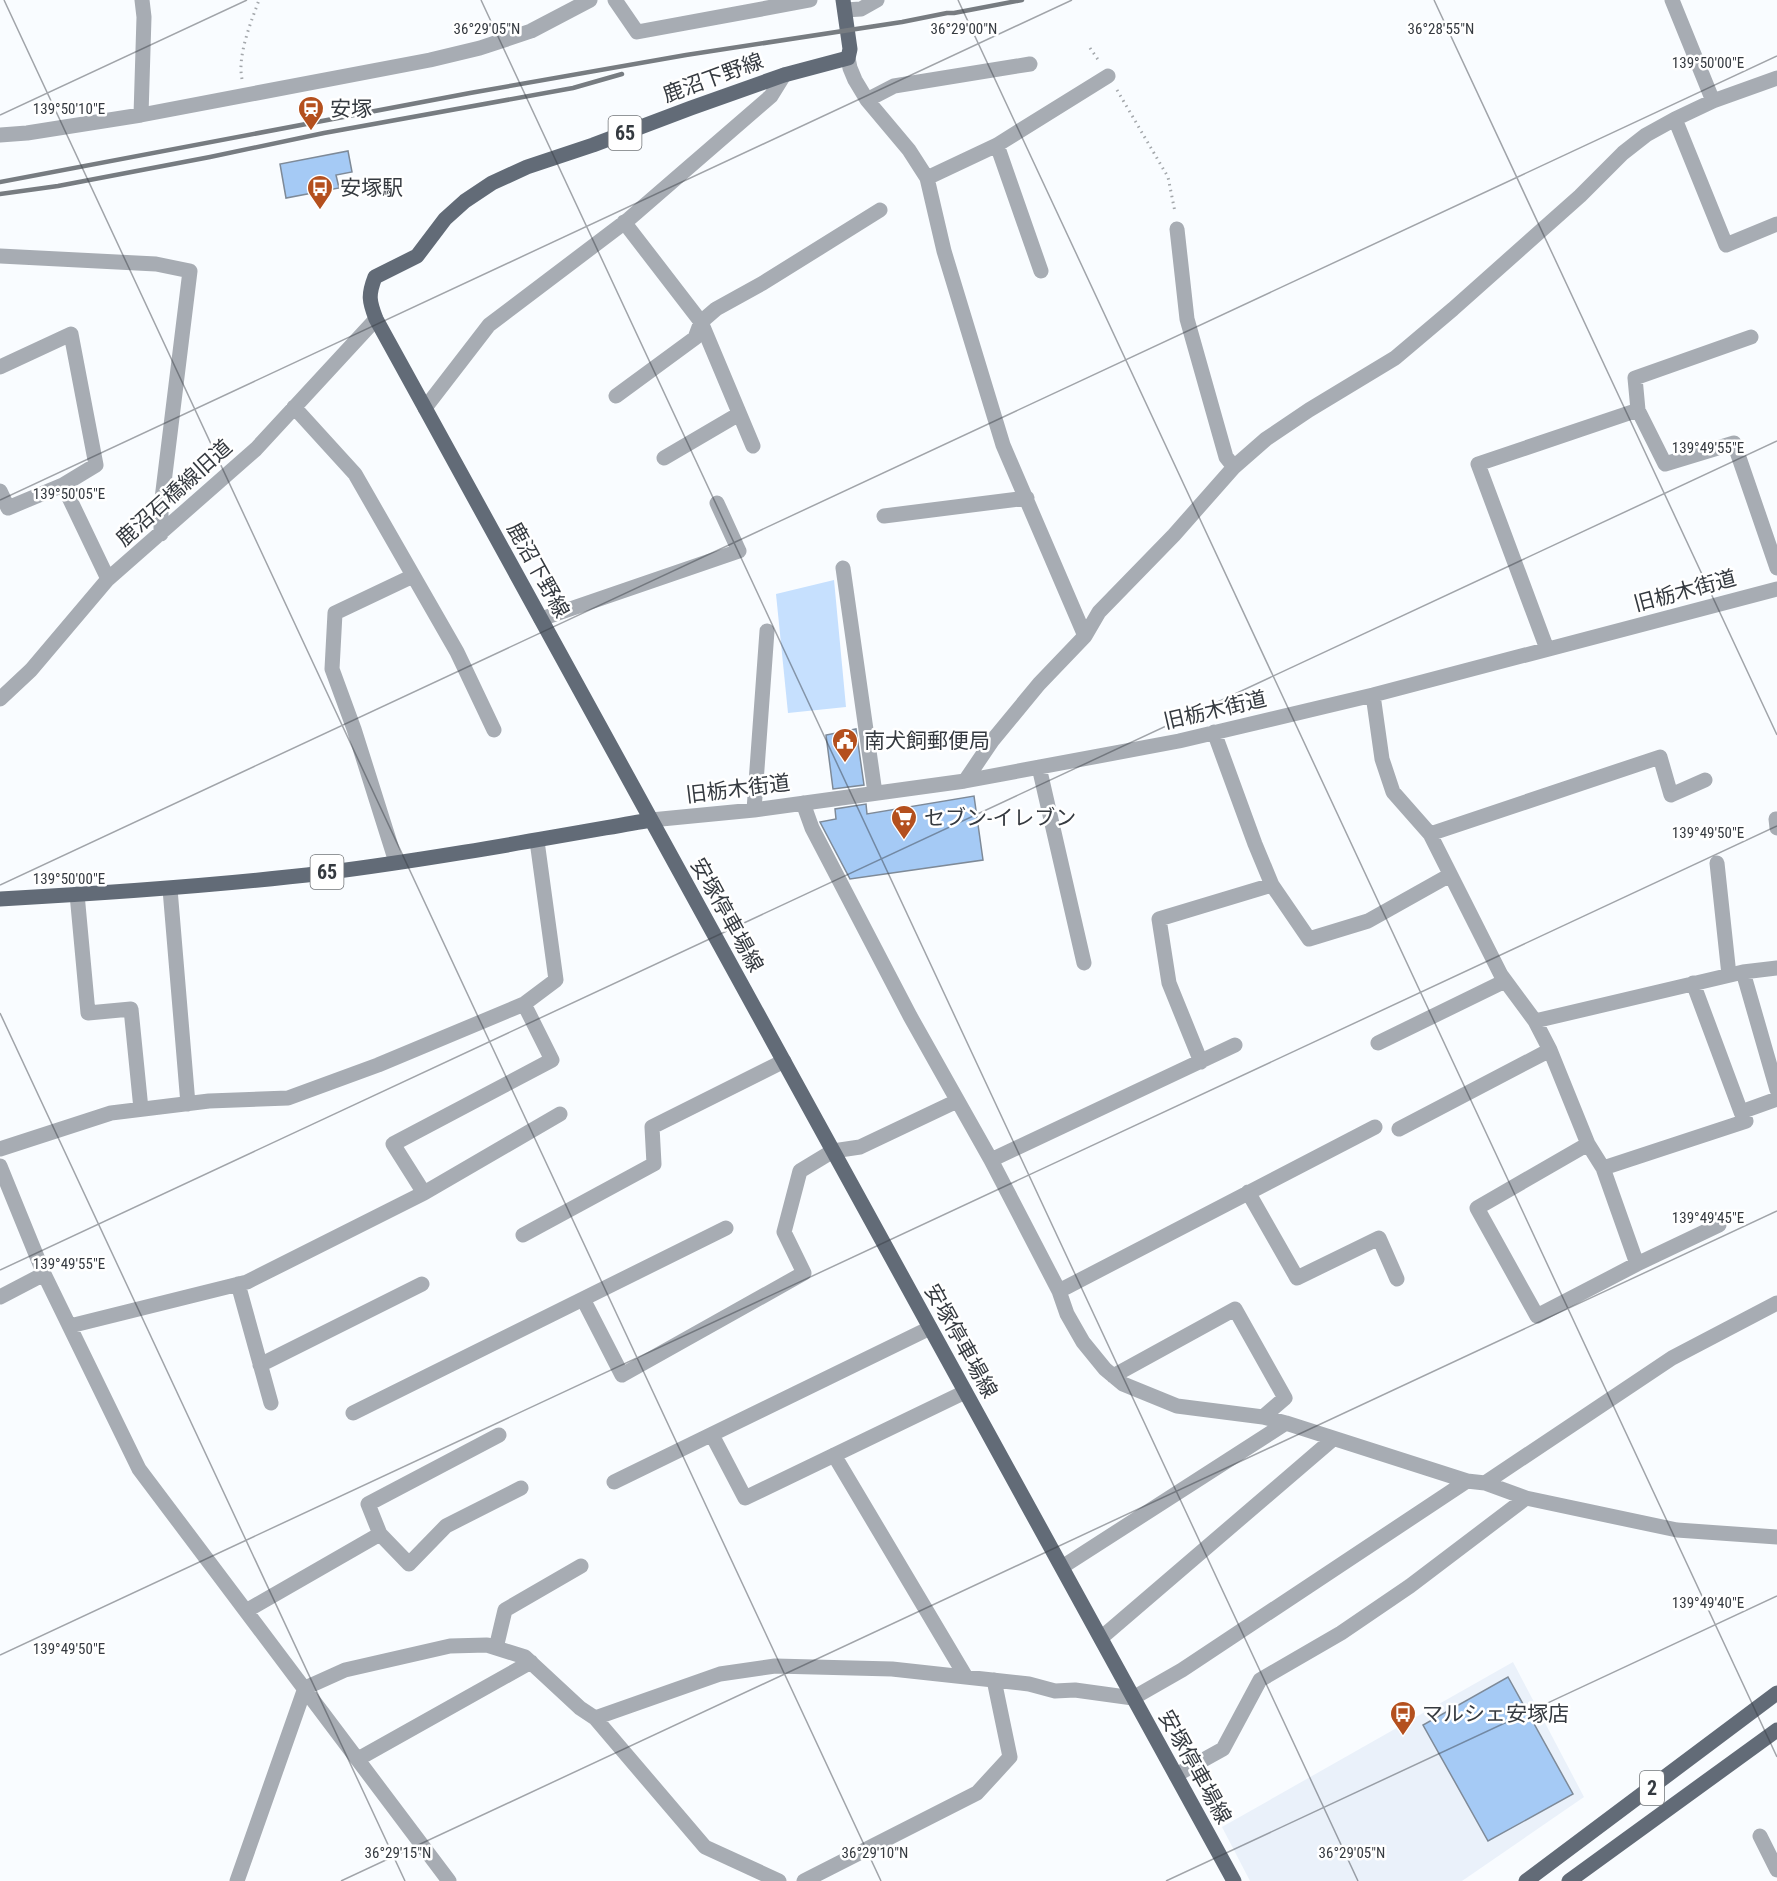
<svg xmlns="http://www.w3.org/2000/svg" width="1777" height="1881" font-family="'Roboto Condensed','Noto Sans JP',sans-serif">
<rect width="100%" height="100%" fill="#f9fcff"/>
<path fill="#eaf1fa" d="M1513 1662 1584 1797 1462 1881H1250L1222 1827Z"/>
<path fill="#c6e0fe" d="M834 580 846 707 788 713 776 594Z"/>
<path fill="#a5caf5" stroke="#7e8a98" stroke-width="1.5" d="M348 151 352 172 336 175 339 188 286 198 280 164Z
M856 729 864 785 833 789 826 735Z
M974 796 983 860 850 879 820 822 836 819 835 809 866 804 867 814Z
M1508 1677 1573 1794 1488 1841 1423 1725Z"/>
<g fill="none" stroke-linecap="round" stroke-linejoin="round">
<path stroke="#a3a7ab" stroke-width="3" stroke-dasharray="1.5 4.5" stroke-linecap="butt" d="M1090 48 1099 61
M242 79C237 56 251 22 259 0
M1117 90 1168 177 1175 212"/>
<path stroke="#a7acb3" stroke-width="15" d="M615 0 637 32 810 0
M1672 0 1713 101
M845 10 861 9 877 0
M848 58 850 68 855 80 867 100 909 150 927 178 944 251 1003 445 1085 636
M867 100 894 86 1030 64
M141 115 144 17 142 0
M1675 119 1726 245 1777 224
M0 135 27 133 141 115 430 60 480 48 531 31 590 0
M997 145 1041 271
M927 178 997 145 1108 76
M624 222 701 322 753 446
M1177 229 1187 319 1226 457 1234 467
M0 256 156 264 190 271 161 507V534
M0 367 71 334 96 465 63 485 8 508 0 491
M616 396 695 338 701 322 716 309 763 283 880 210
M294 407 355 474 457 652 494 730
M425 408 489 325 629 219 771 96 784 75
M1638 410 1665 464 1734 443 1777 568
M664 458 739 414
M63 485 108 579
M884 516 1027 498
M843 568 875 793
M541 619 739 551 717 503
M1547 649 1478 464 1638 410 1635 378 1751 337
M1373 695 1382 759 1393 792 1430 834 1501 975 1535 1021 1743 972 1777 968
M0 699 31 670 108 579 256 449 376 319
M1214 732 1255 844 1272 885 1309 939 1368 921 1450 875
M1039 767 1084 963
M965 781 992 741 1039 684 1085 636 1099 612 1174 535 1234 467 1266 439 1309 410 1395 358 1453 309 1580 196 1623 153 1646 135 1675 119 1713 101 1777 78
M803 803 812 828 910 1016 991 1160 1059 1291 1067 1314 1083 1342 1105 1369 1123 1384 1177 1406 1263 1417 1286 1423 1467 1481 1485 1483 1526 1498 1410 1586 1341 1633 1260 1680 1223 1749 1176 1775
M754 810 767 631
M1776 819 1777 828
M651 820 754 810 965 781 1179 741 1373 695 1777 589
M1430 834 1660 757 1671 795 1705 780
M396 862 354 729 332 669 335 613 413 576
M1717 863 1729 975
M170 889 188 1104
M77 894 88 1013 131 1009 141 1109
M1743 972 1777 1090
M1535 1021 1550 1050 1588 1144 1603 1168 1637 1264
M1378 1043 1505 981
M1201 1062 1169 983 1159 919 1272 885
M1741 1112 1777 1099
M1399 1129 1550 1050
M1588 1144 1477 1208 1537 1316 1637 1264 1719 1225
M0 1149 111 1113 209 1101 288 1098 378 1065 524 1004
M991 1160 1235 1045
M0 1166 44 1274 139 1469 449 1881
M1603 1168 1746 1121 1741 1112 1693 983
M1248 1192 1297 1278 1379 1238 1397 1279
M424 1193 560 1114
M523 1235 654 1164 652 1127 784 1061
M238 1284 271 1403
M1059 1291 1375 1127
M0 1297 44 1274
M583 1299 622 1375 804 1273 784 1232 800 1171 833 1151 860 1147 957 1101
M70 1326 247 1282 424 1193 393 1144 552 1060 524 1004 556 980 537 841
M260 1365 422 1284
M1113 1376 1235 1309 1285 1398 1263 1417
M353 1413 726 1228
M712 1435 745 1498 965 1392
M834 1455 966 1677
M614 1482 930 1328
M1485 1483 1672 1358 1777 1303
M1526 1498 1677 1530 1777 1537
M380 1534 409 1564 446 1526 521 1488
M1062 1567 1286 1423
M246 1611 380 1534 368 1504 499 1435
M1101 1638 1333 1439
M496 1648 505 1610 581 1566
M595 1718 720 1674 775 1666 892 1669 1029 1684 1055 1691 1075 1690 1133 1698 1182 1670 1467 1481
M358 1759 531 1662
M1760 1836 1777 1870
M237 1881 305 1688 345 1670 450 1646 487 1645 525 1657 580 1708 595 1718 705 1847 779 1881
M804 1881 977 1793 1010 1757 994 1680"/>
<path stroke="#626b77" stroke-width="15" d="M843 0 850 49 848 58 784 75 691 108 593 145 527 167 492 183 465 201 445 219 417 256 375 277C368 295 369 301 376 319L425 408 1234 1881
M0 899C108 893 216 886 323 873 433 859 542 839 651 820
M1526 1881 1777 1693
M1569 1881 1777 1730"/>
<path stroke="#777c81" stroke-width="4.5" d="M0 182 470 93 686 55 902 22 947 13H954L1022 0
M0 194 58 186 210 157 324 133 573 88 622 74"/>
</g>
<path fill="none" stroke="#353a40" stroke-width="1.5" stroke-opacity="0.45" d="M4 0 881 1881M481 0 1358 1881M958 0 1777 1757M1434 0 1777 735M0 115 247 0M0 500 1072 0M0 885 1777 56M0 1013 405 1881M0 1270 1777 441M0 1655 1777 826M341 1881 1777 1211M1166 1881 1777 1596"/>
<defs>
<symbol id="station-pin" viewBox="-11 -11 22 30"><path d="M0 17L-7.5 6A9.5 9.5 0 1 1 7.5 6Z" fill="#b4501e" stroke="#fff"/><path d="M-3-6H3Q5-6 5-4V2Q5 4 3 4L4.5 6H3L1.5 4h-3L-3 6H-4.5L-3 4Q-5 4-5 2V-4Q-5-6-3-6ZM-3.5-4v3h7v-3ZM-3.5 1v1.5H-2V1ZM2 1v1.5H3.5V1Z" fill="#fff"/></symbol>
<symbol id="bus-pin" viewBox="-11 -11 22 30"><path d="M0 17L-7.5 6A9.5 9.5 0 1 1 7.5 6Z" fill="#b4501e" stroke="#fff"/><path d="M-5-6H5V4H4V6H2V4H-2V6H-4V4H-5ZM-3.5-4V0h7V-4ZM-3.5 1.2v1.5H-2V1.2ZM2 1.2v1.5H3.5V1.2Z" fill="#fff"/></symbol>
<symbol id="civic-pin" viewBox="-11 -11 22 30"><path d="M0 17L-7.5 6A9.5 9.5 0 1 1 7.5 6Z" fill="#b4501e" stroke="#fff"/><path d="M-.6-6.5H3V-4.5H.6V-3L4-1V1h2V6H-6V1h2V-1L-.6-3ZM-1.2 2.5V6h2.4V2.5Z" fill="#fff"/></symbol>
<symbol id="supermarket-pin" viewBox="-11 -11 22 30"><path d="M0 17L-7.5 6A9.5 9.5 0 1 1 7.5 6Z" fill="#b4501e" stroke="#fff"/><path d="M-6-5.5h2.5l.6 2H6L4.5 2H-2.5L-4.4-4H-6ZM-1.5 3.2a1.3 1.3 0 1 0 .1 0ZM3 3.2a1.3 1.3 0 1 0 .1 0Z" fill="#fff"/></symbol>
</defs>
<g fill-rule="evenodd">
<use href="#station-pin" x="296" y="94" width="30" height="40"/>
<use href="#bus-pin" x="305" y="173" width="30" height="40"/>
<use href="#civic-pin" x="830" y="726" width="30" height="40"/>
<use href="#supermarket-pin" x="889" y="803" width="30" height="40"/>
<use href="#bus-pin" x="1388" y="1699" width="30" height="40"/>
</g>
<g text-anchor="middle" dominant-baseline="central" stroke-width="5" stroke-linejoin="round" paint-order="stroke">
<g fill="#fff" stroke="#727579" stroke-width="1.5">
<rect x="608.5" y="116" width="33" height="34" rx="4.5"/>
<rect x="310.5" y="855" width="33" height="34" rx="4.5"/>
<rect x="1640" y="1771" width="24" height="34" rx="4.5"/>
</g>
<g font-size="20" font-weight="bold" fill="#353a40">
<text x="625" y="133">65</text>
<text x="327" y="872">65</text>
<text x="1652" y="1788">2</text>
</g>
<g font-size="21" fill="#353a40" stroke="#fff">
<text transform="translate(713 78) rotate(-20)">鹿沼下野線</text>
<text transform="translate(174 493) rotate(-42)">鹿沼石橋線旧道</text>
<text transform="translate(538 570) rotate(61)">鹿沼下野線</text>
<text transform="translate(1685 591) rotate(-15)">旧栃木街道</text>
<text transform="translate(1215 710) rotate(-13)">旧栃木街道</text>
<text transform="translate(738 789) rotate(-7)">旧栃木街道</text>
<text transform="translate(727 915) rotate(61)">安塚停車場線</text>
<text transform="translate(961 1341) rotate(61)">安塚停車場線</text>
<text transform="translate(1195 1767) rotate(61)">安塚停車場線</text>
</g>
<g font-size="21" fill="#353a40" stroke="#fff" text-anchor="start">
<text x="330" y="109">安塚</text>
<text x="340" y="188">安塚駅</text>
<text x="864" y="741">南犬飼郵便局</text>
<text x="924" y="818">セブン-イレブン</text>
<text x="1422" y="1714">マルシェ安塚店</text>
</g>
</g>
<g font-size="15" text-anchor="middle" fill="#353a40" stroke="#fff" stroke-width="5" stroke-linejoin="round" paint-order="stroke">
<text x="964" y="34">36°29'00"N</text>
<text x="1441" y="34">36°28'55"N</text>
<text x="487" y="34">36°29'05"N</text>
<text x="1708" y="68">139°50'00"E</text>
<text x="69" y="114">139°50'10"E</text>
<text x="1708" y="453">139°49'55"E</text>
<text x="69" y="499">139°50'05"E</text>
<text x="1708" y="838">139°49'50"E</text>
<text x="69" y="884">139°50'00"E</text>
<text x="1708" y="1223">139°49'45"E</text>
<text x="69" y="1269">139°49'55"E</text>
<text x="1708" y="1608">139°49'40"E</text>
<text x="69" y="1654">139°49'50"E</text>
<text x="398" y="1858">36°29'15"N</text>
<text x="875" y="1858">36°29'10"N</text>
<text x="1352" y="1858">36°29'05"N</text>
</g>
</svg>
